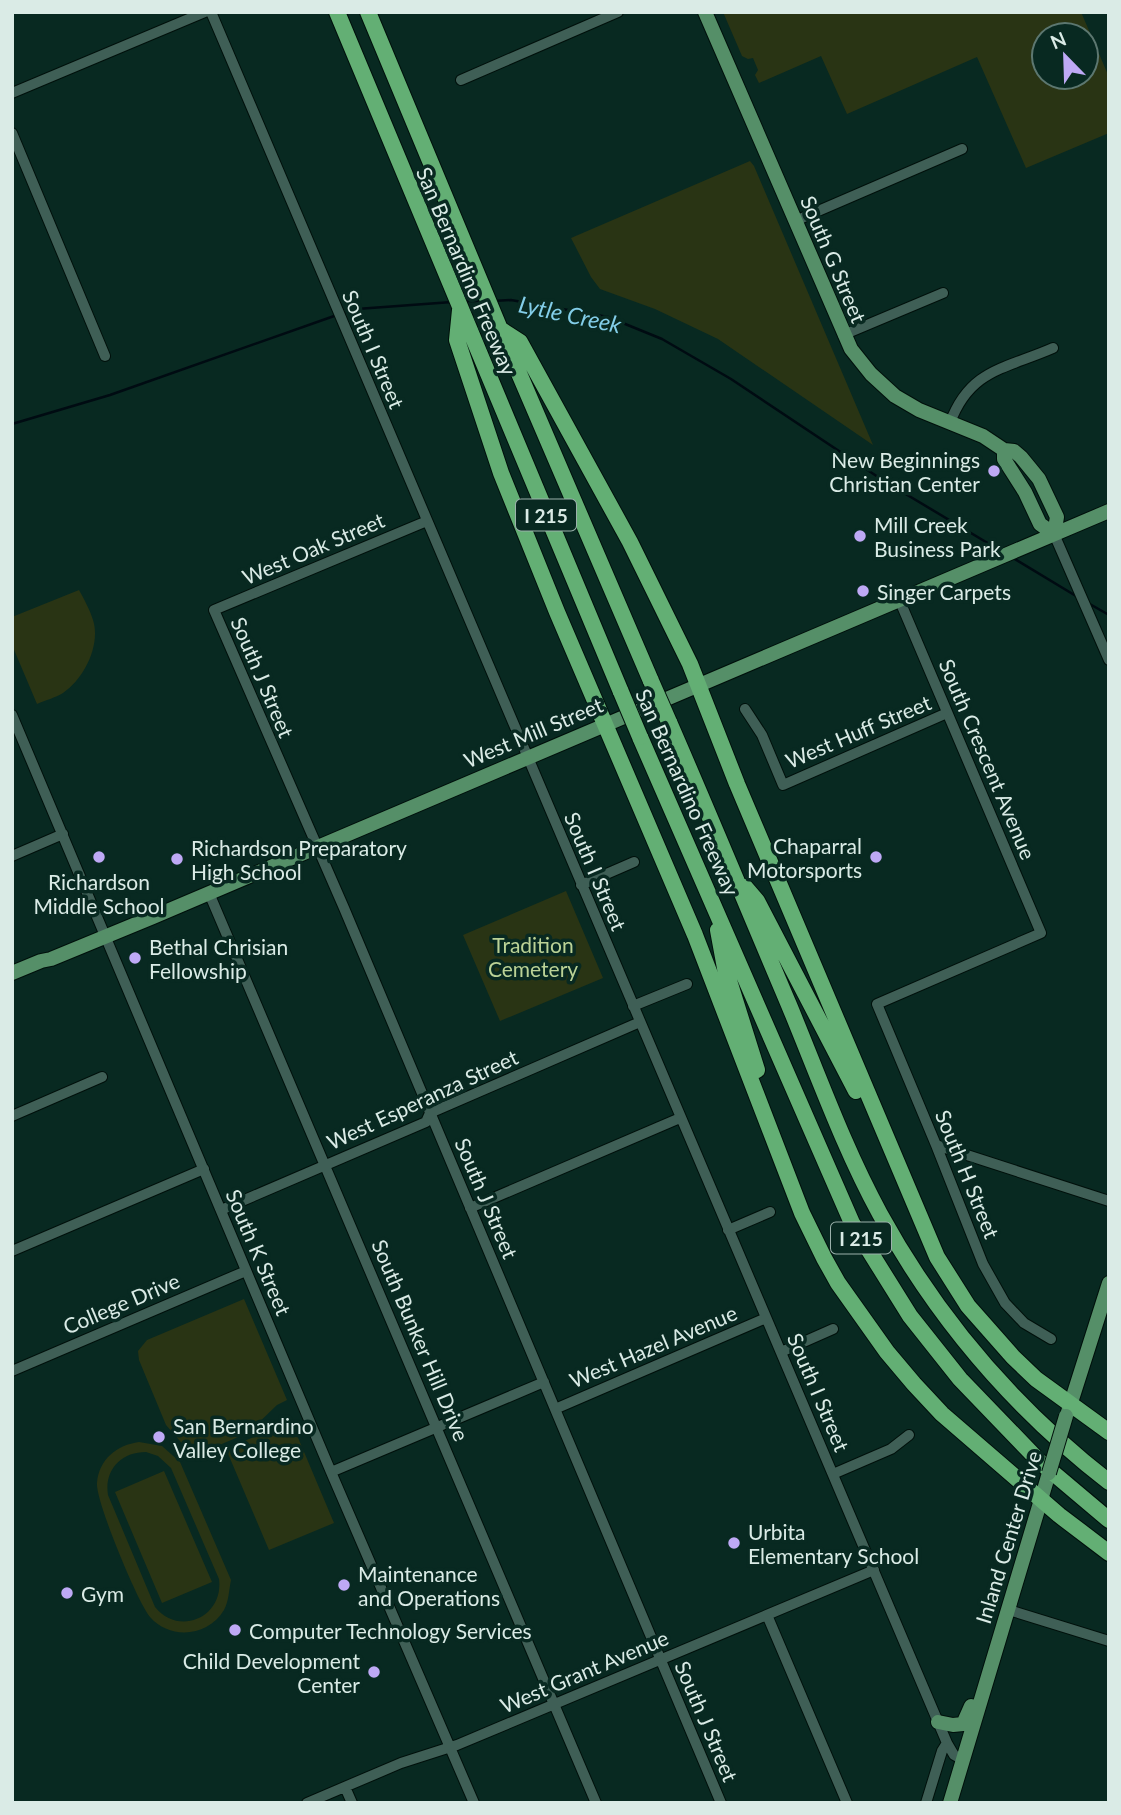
<svg xmlns="http://www.w3.org/2000/svg" width="1121" height="1815" font-family="Lato,sans-serif">
<rect width="100%" height="100%" fill="#082921"/>
<path fill="#293414" fill-rule="evenodd" d="M723 12H1081L1109 77V133L1026 168 977 57 847 114 821 56 759 83 755 75 758 70 753 58 748 59 742 56ZM1086 35V77H1044V35Z
M750 161 754 166 873 445 718 339 655 309 600 289 591 277 571 238Z
M79 590C84 599 90 610 93 620 101 645 84 679 63 693 55 698 46 700 37 704L12 645V617Z
M566 891 603 978 500 1021 463 935Z
M244 1299 287 1400 277 1405 248 1433 193 1456 166 1425 139 1360 138 1351 147 1340Z
M291 1421 334 1523 269 1550 226 1449Z
M139 1442 162 1446 180 1462 231 1580C229 1589 229 1601 224 1610 208 1637 170 1640 150 1617 138 1603 95 1500 97 1483 99 1459 117 1445 139 1442ZM146 1452 158 1456 171 1468 219 1579C224 1617 179 1637 155 1607L108 1495C104 1470 121 1452 146 1452Z
M164 1471 212 1582 162 1603 115 1492Z"/>
<g fill="none" stroke-linecap="round" stroke-linejoin="round">
<path stroke="#000b12" stroke-width="2.5" d="M465 301H483
M493 301 511 300 608 317 662 339 731 379 884 481 1001 551
M344 313 357 309 452 302
M12 424 110 395 337 315
M1013 558 1076 596
M1088 603 1109 615"/>
<defs>
<path id="minor" d="M211 12 947 1743 954 1755 963 1760
M461 80 618 12
M12 93 205 12
M12 133 105 356
M795 221 962 149
M843 335 943 293
M950 423C970 369 1005 369 1053 348
M427 521 214 610 344 908 721 1803
M1054 534 1109 660
M899 599 1041 933 877 1004 936 1145 983 1264 1005 1303 1024 1323 1051 1339
M745 709 762 735 783 785 947 713
M12 715 331 1472 474 1803
M12 856 63 834
M581 885 634 862
M209 893 596 1803
M633 1006 687 984
M12 1116 102 1077
M936 1145 1109 1201
M470 1208 680 1118
M221 1210 426 1122 430 1113 640 1022
M728 1230 770 1212
M12 1251 204 1169
M781 1352 833 1329
M12 1371 246 1271
M555 1409 766 1318
M331 1472 544 1382
M833 1474 891 1449 909 1435
M1009 1610 1109 1641
M767 1615 847 1803
M345 1787 352 1803
M307 1803 401 1763 457 1745 874 1570
M926 1803 942 1751 947 1743"/>
<path id="major" d="M705 12 851 349 871 374 895 396 919 410 983 436 1004 450 1014 451 1021 457 1039 479 1057 517 1054 534
M1004 450V459L1025 492 1040 524 1054 534
M12 973 41 961 51 959 153 917 1109 511
M1068 1412 1109 1283
M938 1722 953 1725 963 1724 971 1706
M950 1803 1049 1473"/>
<path id="highway" d="M337 12 621 692
M368 12 500 329 651 681
M460 310 457 340 501 473 557 612 695 935 802 1213 824 1258 838 1283 887 1352 914 1384 942 1414 1059 1515 1109 1553
M500 329 520 342 630 542 690 664 737 784 937 1257 968 1306 1013 1357 1036 1379 1109 1432
M669 722C710 816 749 911 789 1005 818 1075 844 1148 880 1214 937 1318 1015 1409 1109 1482
M640 737 852 1223 910 1316 960 1379 1039 1461 1109 1520
M745 887 757 901 856 1091
M718 930 725 968 757 1070"/>
</defs>
<use href="#minor" stroke="#00100b" stroke-width="12"/>
<use href="#major" stroke="#00100b" stroke-width="16"/>
<use href="#highway" stroke="#00100b" stroke-width="18"/>
<use href="#minor" stroke="#3f5f56" stroke-width="10"/>
<use href="#major" stroke="#558f68" stroke-width="14"/>
<use href="#highway" stroke="#63af74" stroke-width="16"/>
<defs>
<path id="major-bridge" d="M1049 1473 1066 1416"/>
<path id="highway-bridge" d="M651 681 669 722
M621 692 640 737"/>
</defs>
<use href="#major-bridge" stroke="#00100b" stroke-width="16" stroke-linecap="butt"/>
<use href="#highway-bridge" stroke="#00100b" stroke-width="18" stroke-linecap="butt"/>
<use href="#major-bridge" stroke="#558f68" stroke-width="14"/>
<use href="#highway-bridge" stroke="#63af74" stroke-width="16"/>
</g>
<g fill="#bea9f5" stroke="#082921" stroke-width="2.5">
<circle cx="994" cy="471" r="7"/>
<circle cx="860" cy="536" r="7"/>
<circle cx="863" cy="591" r="7"/>
<circle cx="99" cy="857" r="7"/>
<circle cx="876" cy="857" r="7"/>
<circle cx="177" cy="859" r="7"/>
<circle cx="135" cy="958" r="7"/>
<circle cx="159" cy="1437" r="7"/>
<circle cx="734" cy="1543" r="7"/>
<circle cx="344" cy="1585" r="7"/>
<circle cx="67" cy="1593" r="7"/>
<circle cx="235" cy="1630" r="7"/>
<circle cx="374" cy="1672" r="7"/>
</g>
<g text-anchor="middle" dominant-baseline="central" stroke-width="7" stroke-linejoin="round" paint-order="stroke">
<g fill="#082921" stroke="#9bb1ab" stroke-width="2">
<rect x="516" y="499.5" width="60" height="31" rx="5"/>
<rect x="831" y="1222.5" width="60" height="31" rx="5"/>
</g>
<g font-size="19" font-weight="bold" fill="#daebe6">
<text x="546" y="515">I 215</text>
<text x="861" y="1238">I 215</text>
</g>
<g font-size="21" fill="#daebe6" stroke="#082921">
<text transform="translate(834 259) rotate(67)">South G Street</text>
<text transform="translate(467 271) rotate(67)">San Bernardino Freeway</text>
<text transform="translate(374 349) rotate(67)">South I Street</text>
<text transform="translate(313 548) rotate(-23)">West Oak Street</text>
<text transform="translate(263 677) rotate(67)">South J Street</text>
<text transform="translate(858 731) rotate(-23)">West Huff Street</text>
<text transform="translate(533 732) rotate(-23)">West Mill Street</text>
<text transform="translate(988 759) rotate(67)">South Crescent Avenue</text>
<text transform="translate(688 792) rotate(66)">San Bernardino Freeway</text>
<text transform="translate(596 871) rotate(67)">South I Street</text>
<text transform="translate(422 1099) rotate(-25)">West Esperanza Street</text>
<text transform="translate(968 1174) rotate(68)">South H Street</text>
<text transform="translate(487 1198) rotate(67)">South J Street</text>
<text transform="translate(259 1252) rotate(67)">South K Street</text>
<text transform="translate(121 1303) rotate(-23)">College Drive</text>
<text transform="translate(421 1340) rotate(67)">South Bunker Hill Drive</text>
<text transform="translate(653 1346) rotate(-23)">West Hazel Avenue</text>
<text transform="translate(819 1392) rotate(67)">South I Street</text>
<text transform="translate(1008 1537) rotate(-73)">Inland Center Drive</text>
<text transform="translate(584 1671) rotate(-23)">West Grant Avenue</text>
<text transform="translate(707 1721) rotate(67)">South J Street</text>
</g>
<g font-size="21" fill="#daebe6" stroke="#082921" text-anchor="start">
<text x="980" y="459" text-anchor="end">New Beginnings<tspan x="980" dy="24">Christian Center</tspan></text>
<text x="874" y="524">Mill Creek<tspan x="874" dy="24">Business Park</tspan></text>
<text x="877" y="591">Singer Carpets</text>
<text x="862" y="845" text-anchor="end">Chaparral<tspan x="862" dy="24">Motorsports</tspan></text>
<text x="191" y="847">Richardson Preparatory<tspan x="191" dy="24">High School</tspan></text>
<text x="99" y="881" text-anchor="middle">Richardson<tspan x="99" dy="24">Middle School</tspan></text>
<text x="149" y="946">Bethal Chrisian<tspan x="149" dy="24">Fellowship</tspan></text>
<text x="173" y="1425">San Bernardino<tspan x="173" dy="24">Valley College</tspan></text>
<text x="748" y="1531">Urbita<tspan x="748" dy="24">Elementary School</tspan></text>
<text x="358" y="1573">Maintenance<tspan x="358" dy="24">and Operations</tspan></text>
<text x="81" y="1593">Gym</text>
<text x="249" y="1630">Computer Technology Services</text>
<text x="360" y="1660" text-anchor="end">Child Development<tspan x="360" dy="24">Center</tspan></text>
</g>
<g font-size="21" fill="#bbd296" stroke="#082921">
<text x="533" y="944">Tradition<tspan x="533" dy="24">Cemetery</tspan></text>
</g>
<g font-size="23" font-style="italic" fill="#83cee9" stroke="#082921">
<text transform="translate(570 314) rotate(12)">Lytle Creek</text>
</g>
</g>
<rect width="1121" height="1815" fill="none" stroke="#daebe6" stroke-width="28"/>
<g transform="translate(1065 56) rotate(337)"><circle r="33" fill="#082921" stroke="#5c7770" stroke-width="2"/>
<path d="M0-5L12 26L0 18L-12 26Z" fill="#bea9f5"/>
<text y="-10" font-size="19" font-weight="bold" text-anchor="middle" fill="#daebe6">N</text>
</g>
</svg>
